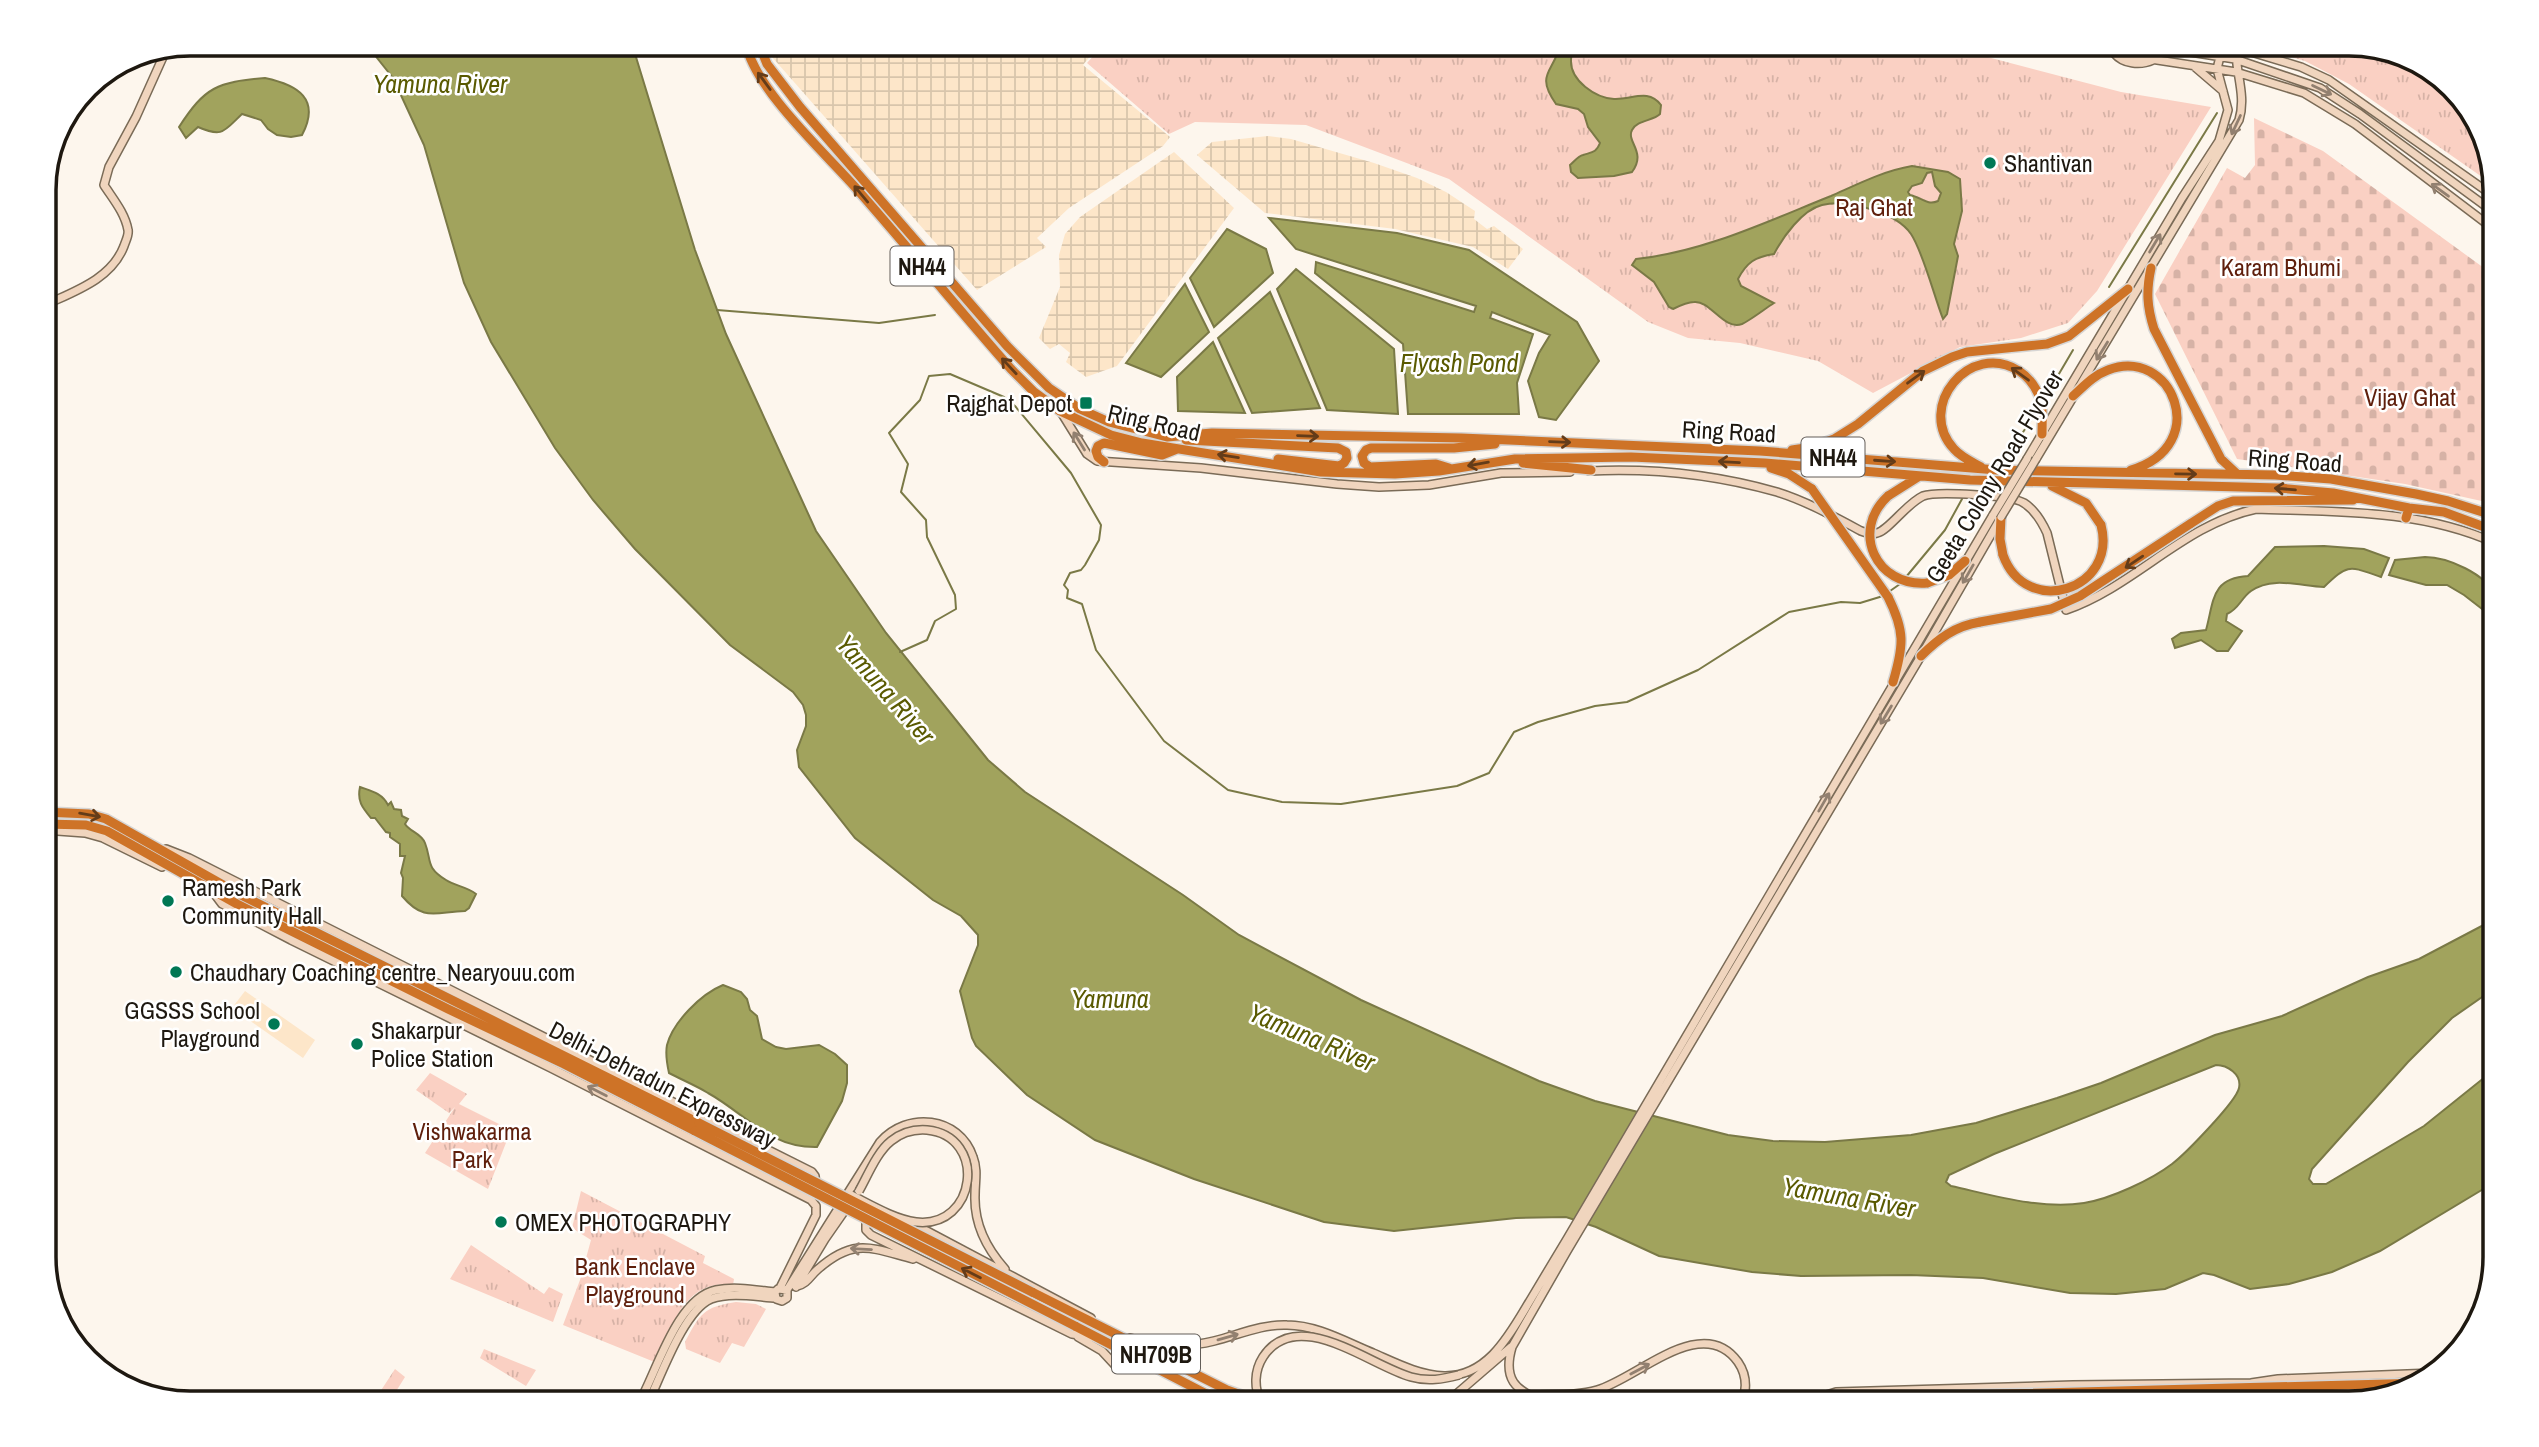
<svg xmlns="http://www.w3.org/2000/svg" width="2539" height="1447" font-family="'Archivo Narrow',sans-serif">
<defs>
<pattern id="industrial-grid" width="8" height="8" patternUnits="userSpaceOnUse" patternTransform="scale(1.75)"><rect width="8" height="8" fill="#fde6c9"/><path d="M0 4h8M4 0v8" fill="none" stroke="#d8c5ac"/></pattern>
<pattern id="cemetery-stones" width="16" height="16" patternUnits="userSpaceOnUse" patternTransform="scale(1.75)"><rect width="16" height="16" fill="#fad0c3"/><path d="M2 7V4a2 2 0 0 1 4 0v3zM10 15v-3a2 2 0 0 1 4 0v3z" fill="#d6b2a6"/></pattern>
<pattern id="park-tufts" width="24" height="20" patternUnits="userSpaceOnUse" patternTransform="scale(1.75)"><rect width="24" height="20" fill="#fad0c3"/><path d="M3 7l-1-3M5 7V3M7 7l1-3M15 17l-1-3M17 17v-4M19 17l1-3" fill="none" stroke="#d6b2a6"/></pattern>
</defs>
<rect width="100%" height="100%" fill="#fdf6ed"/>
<path fill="#fde6c9" d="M245 991 315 1040 303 1058 232 1008Z"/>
<path fill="url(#industrial-grid)" d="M771 44H1100L1083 65 1170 137 1163 146 1069 208 1037 238 1046 247 977 290 772 57Z
M1268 136 1291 139 1374 163 1417 178 1446 192 1475 211 1474 219 1487 229 1494 226 1523 249 1508 269 1473 247 1395 229 1265 213 1197 155 1212 142Z
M1174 152 1234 208 1117 366 1086 377 1066 362 1070 353 1059 344 1050 349 1039 338 1060 287 1059 255 1065 234 1080 217Z"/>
<path fill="url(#cemetery-stones)" d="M2254 118 2323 151 2495 276V504L2405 484 2237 459 2155 294 2227 168 2245 178 2255 165Z"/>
<path fill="url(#park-tufts)" d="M1104 44H1938L2121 92 2211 107 2097 291 2068 323 2021 338 1960 347 1873 393 1818 361 1740 343 1688 338 1648 322 1449 179 1306 125 1195 122 1169 134 1087 63Z
M2273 44H2349L2422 63 2476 116 2495 186 2349 84 2305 61 2267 50Z
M430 1073 467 1094 459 1104 511 1130 488 1189 425 1153 455 1107 449 1113 416 1090Z
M581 1191 705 1256 703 1263 734 1279 733 1285C686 1278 670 1327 657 1363L563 1325 580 1280 591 1240 572 1228Z
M471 1245 544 1294 549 1287 563 1294 553 1322 450 1279Z
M736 1302 756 1304 766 1309 744 1347 732 1343 720 1363 686 1349 685 1342C700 1314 703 1307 736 1302Z
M484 1349 536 1370 526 1386 480 1358Z
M395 1369 405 1377 395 1393 411 1403H378L376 1398Z"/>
<path fill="#a1a35d" stroke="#7a7946" stroke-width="2" fill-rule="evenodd" d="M366 44H632L695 250 726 334 816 531 886 633 988 760 1025 792 1183 895 1239 935 1361 1000 1539 1081 1595 1101 1728 1135 1773 1141 1825 1142 1911 1135 1976 1123 2057 1098 2101 1083 2215 1035 2282 1016 2368 977 2419 959 2495 919V988L2452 1018 2408 1062 2312 1169 2309 1179 2313 1184H2326L2424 1126 2495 1069V1182L2380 1251 2332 1272 2289 1284 2250 1289 2214 1275 2203 1273 2165 1289 2116 1294 2070 1293 1983 1278 1911 1275 1801 1276 1752 1272 1659 1256 1596 1227 1566 1217 1516 1218 1394 1231 1324 1222 1194 1179 1095 1140 1027 1095 976 1046 972 1038 960 991 978 945V935L961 916 933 900 855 838 799 767 797 750 806 726V715L803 705 793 692 730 645 635 549 593 500 555 448 491 342 464 283 424 145 393 78ZM2216 1065C2227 1065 2242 1074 2239 1088 2236 1102 2185 1154 2172 1164 2151 1180 2110 1199 2084 1203 2041 1210 1992 1195 1951 1186L1946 1182 1949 1175 1994 1154Z
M1560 44H1574C1573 49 1571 55 1571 60 1570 81 1596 98 1614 99 1632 100 1648 88 1661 105L1660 114C1653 121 1637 120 1632 130 1626 142 1647 152 1632 172L1614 176 1578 178 1571 172 1570 165C1574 162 1578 156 1583 155 1592 152 1596 153 1600 143L1588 127 1584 114 1578 109 1556 104C1534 73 1555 72 1560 44Z
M265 78C298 85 321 99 302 135L291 137 277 135 268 129 261 120 242 114C224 131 223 138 198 127L186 138 179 127C205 87 217 82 265 78Z
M1912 166 1948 172 1960 179 1962 211 1954 244 1958 256 1947 314 1943 319C1934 296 1923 252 1911 234 1896 212 1847 199 1822 205 1802 210 1783 237 1774 254 1755 257 1747 262 1738 279L1741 286 1774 303C1766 308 1749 321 1742 324 1724 331 1710 300 1694 302 1687 302 1679 306 1673 309L1669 307 1654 282 1632 265 1636 259C1704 252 1768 221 1831 196 1858 184 1883 171 1912 166ZM1932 172 1935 186 1941 193 1938 201C1927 206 1921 197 1910 195L1908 192 1912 186 1922 183 1927 173Z
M1269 218 1397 233 1469 250 1577 322 1599 361 1556 420 1539 417 1528 381 1539 353 1550 335 1492 312 1490 318 1533 334 1517 383 1519 414H1408L1403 344 1315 273 1316 262 1474 312 1476 306 1296 249Z
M1227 229 1266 249 1273 273 1214 327 1190 278Z
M1296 269 1394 349 1398 414 1327 410 1277 289Z
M1185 284 1209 332 1161 377 1126 363Z
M1270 292 1320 408 1252 413 1218 338Z
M1213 342 1245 413 1178 411 1177 377Z
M2324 546 2364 549 2389 558 2381 577C2349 566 2349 563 2324 587 2300 586 2272 576 2251 591 2241 598 2239 609 2227 614L2226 621 2242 631 2228 651H2217L2201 640 2175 648 2172 639 2181 633 2206 630C2214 601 2211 578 2248 576L2275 547Z
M2425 557C2447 557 2487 574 2495 596 2497 603 2495 612 2495 619L2464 595 2447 585H2426L2389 575 2395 560Z
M360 787C371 791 382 793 388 805L391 802 394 809 401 810 402 816 408 819 405 824C410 832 421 833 425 843 432 861 425 867 446 880 455 886 468 887 476 894L469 908 465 911C435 912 424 922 402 896L403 878 401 873 405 856H400V844L390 837V833L386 832 375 818H371C362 807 357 801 360 787Z
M723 985 741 992 747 999 750 1010 757 1016 762 1039 776 1047 786 1049 819 1045 835 1054 847 1065V1083L842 1101 817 1147C769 1148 746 1114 708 1093 695 1085 682 1080 669 1073 667 1064 665 1055 667 1045 673 1022 701 994 723 985Z"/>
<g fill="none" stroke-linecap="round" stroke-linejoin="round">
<path stroke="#7a7946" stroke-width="2" d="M2109 287 2217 113
M717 310 879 323 935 315
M2053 384 2073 350
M2008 455 2031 420
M1906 577 1945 530 1962 499
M1890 591 1900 584
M900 652 927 640 935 621 956 609 955 595 927 537 926 520 901 492 908 464 889 433 920 400 929 376 950 374 1004 397 1015 406 1071 473 1101 525 1099 540 1085 565 1081 570 1070 573 1064 585 1068 590 1067 598 1082 604 1096 650 1164 741 1228 790 1282 802 1341 804 1457 786 1489 773 1514 732 1538 722 1595 706 1627 702 1698 670 1789 612 1841 602 1860 603 1883 596"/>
<defs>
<path id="secondary" d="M2078 44 2131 56 2236 72 2304 93 2355 124 2495 230
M2139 44 2235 59 2320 88 2360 114 2495 213
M2244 44 2251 52 2301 67 2329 80 2495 197
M2198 52 2214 44
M2114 53C2123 64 2140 66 2153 60
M2195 67 2223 91
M56 300C83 288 113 275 124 246 126 240 129 235 128 230 125 213 113 199 104 185L109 167 136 117 167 48
M1061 412 1087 454 1097 461 1201 468 1337 484 1379 487 1429 485 1501 473 1570 472
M2027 459 2182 198 2219 141 2228 110 2217 69 2223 44
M2036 459 2239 120C2247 94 2234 70 2236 44
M1589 471C1651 468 1717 475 1777 492 1806 501 1835 517 1861 531 1866 533 1872 535 1877 533 1889 530 1906 504 1923 496 1936 491 2012 495 2024 503 2035 510 2042 522 2047 533L2066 610C2135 586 2184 524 2256 509 2336 512 2420 509 2495 543
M44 830 85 833 103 838 162 867 164 865
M166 849 189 858 812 1172 815 1176 816 1186
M213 892 222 904 291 940 551 1068 811 1200 816 1206V1215L780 1288
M879 1213 871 1215 866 1220V1230L871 1235 1072 1334 1093 1337
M910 1222 1091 1318
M797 1286C807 1284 810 1276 817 1270 854 1237 871 1248 913 1259
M796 1287 825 1239 848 1206
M787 1290 778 1289 775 1292 776 1299 782 1301 787 1298V1290L880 1142C907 1111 959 1116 973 1157 978 1170 975 1181 975 1195 974 1223 986 1248 1005 1269
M1078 1337 1102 1351 1115 1365 1125 1361 1142 1368 1152 1367
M1130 1338C1156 1346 1187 1348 1214 1341 1238 1335 1262 1324 1287 1325 1317 1325 1346 1342 1373 1353 1396 1363 1419 1375 1444 1376 1489 1377 1511 1332 1531 1299 1543 1279 1555 1259 1567 1239L1993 515
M1532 1395C1554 1394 1577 1396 1597 1390 1637 1379 1702 1312 1738 1362 1747 1375 1747 1389 1742 1403
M1817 1398 1836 1392 2073 1385 2251 1383 2278 1379 2433 1373
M639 1403C657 1371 677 1298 716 1290 735 1286 756 1290 775 1292
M648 1403C661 1376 684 1310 711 1299 731 1292 756 1297 776 1298
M1446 1403 1511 1347
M1716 1403 1661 1399 1544 1401C1514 1391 1503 1378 1512 1347L1567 1251 1921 656 2000 519
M2313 1403 2355 1402"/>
<path id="highway" d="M746 44C755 89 823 151 855 187 908 247 958 309 1011 369L1034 392 1060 411 1111 435 1142 443 1321 472 1395 474 1439 471 1515 459 1631 457 1765 463 1970 480 2279 488 2333 493 2409 508 2444 512 2495 531
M759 44 767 64 800 107 1007 346 1049 388 1080 409 1109 422 1167 437 1212 433 1461 438 1760 451 1997 470 2275 475 2331 479 2416 494 2448 501 2495 516
M2151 268C2146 291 2147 307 2154 329L2221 459 2236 473
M2073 396C2084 386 2094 375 2108 370 2171 345 2214 445 2131 470
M1186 440 1338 448 1346 452 1347 458 1344 463 1339 466 1278 459
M1792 450 1812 447 1834 439 1858 424 1923 371 1952 357 1967 352 2047 344 2069 336 2128 289
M1104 462 1098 457 1096 451 1098 446 1104 443 1162 455 1177 449
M1523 463 1591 470
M1981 467C1972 462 1961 457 1954 449 1915 407 1970 340 2019 371 2030 378 2037 389 2041 401 2043 412 2042 423 2042 434
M1449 468 1436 464 1370 467 1364 463 1362 456 1366 450 1371 448H1454L1495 444
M1771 468 1789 474 1812 489
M2052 486 2086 503 2101 525
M1888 496 1918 477
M2001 517 2000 539 2003 555
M2406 518 2409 508
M2190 524 2218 506 2233 501 2353 500
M1927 583 1949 575 1965 561
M1888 597C1905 631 1904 645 1893 682
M1921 656C1938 639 1955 626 1980 622
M44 812 89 814 106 819 239 894 699 1123
M44 824 86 825 107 831 237 904 448 1009 564 1064 695 1131
M1032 1292 1227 1390 1264 1403
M1075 1326 1214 1398 1231 1403
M1780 1403 1857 1398"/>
</defs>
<use href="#secondary" stroke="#7a6b57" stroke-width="10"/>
<use href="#highway" stroke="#d6d5d4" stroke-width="12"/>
<use href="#secondary" stroke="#f0d5be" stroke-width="7"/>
<use href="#highway" stroke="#ce7327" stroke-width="9"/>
<defs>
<path id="secondary-bridge" d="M1993 515 2027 459
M2001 517 2036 459
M851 1195C871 1205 894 1219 916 1222 977 1229 988 1136 927 1130 914 1129 901 1133 891 1141 877 1152 868 1175 859 1191
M1261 1403C1254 1388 1254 1371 1263 1357 1297 1305 1369 1365 1411 1377 1428 1382 1443 1379 1459 1375"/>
<path id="highway-bridge" d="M1812 489 1888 597
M1888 496C1850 531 1876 587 1927 583
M2003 555C2026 619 2118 590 2101 525
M1980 622 2051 609 2080 596 2190 524
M699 1123 1032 1292
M695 1131 1075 1326
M1857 1398 2423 1383
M2042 1403 2382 1394"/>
</defs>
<use href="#secondary-bridge" stroke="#7a6b57" stroke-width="10" stroke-linecap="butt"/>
<use href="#highway-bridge" stroke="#d6d5d4" stroke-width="12" stroke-linecap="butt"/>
<use href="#secondary-bridge" stroke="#f0d5be" stroke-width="7"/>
<use href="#highway-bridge" stroke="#ce7327" stroke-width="9"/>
</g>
<defs><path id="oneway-shaft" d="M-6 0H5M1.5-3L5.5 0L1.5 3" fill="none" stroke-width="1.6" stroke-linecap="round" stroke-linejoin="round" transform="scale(1.75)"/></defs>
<g stroke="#643c19">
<use href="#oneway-shaft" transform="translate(764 81) rotate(-126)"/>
<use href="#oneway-shaft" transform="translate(861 194) rotate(-130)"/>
<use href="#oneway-shaft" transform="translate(1009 366) rotate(-133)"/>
<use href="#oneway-shaft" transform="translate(2020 374) rotate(-144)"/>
<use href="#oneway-shaft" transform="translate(1916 377) rotate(-36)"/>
<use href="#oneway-shaft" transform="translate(1308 436) rotate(2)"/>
<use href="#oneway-shaft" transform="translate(1560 442) rotate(2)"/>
<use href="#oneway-shaft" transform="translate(1228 456) rotate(-171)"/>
<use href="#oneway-shaft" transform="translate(1885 461) rotate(4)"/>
<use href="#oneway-shaft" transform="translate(1729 462) rotate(-177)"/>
<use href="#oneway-shaft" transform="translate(1478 464) rotate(170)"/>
<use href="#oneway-shaft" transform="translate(2186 474) rotate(1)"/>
<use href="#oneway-shaft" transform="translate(2285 489) rotate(-175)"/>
<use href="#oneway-shaft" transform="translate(2134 562) rotate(146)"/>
<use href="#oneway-shaft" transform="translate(90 815) rotate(10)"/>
<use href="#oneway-shaft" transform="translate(971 1273) rotate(-153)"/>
</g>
<g stroke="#928070">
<use href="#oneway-shaft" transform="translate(2322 90) rotate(26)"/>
<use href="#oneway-shaft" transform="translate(2236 125) rotate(115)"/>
<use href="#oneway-shaft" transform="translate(2440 190) rotate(-144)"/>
<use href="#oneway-shaft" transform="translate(2155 243) rotate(-59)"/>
<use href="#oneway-shaft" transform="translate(2102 351) rotate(122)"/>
<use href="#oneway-shaft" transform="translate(1079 441) rotate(-122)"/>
<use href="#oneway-shaft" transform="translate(1968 574) rotate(120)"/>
<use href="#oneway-shaft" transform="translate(1886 715) rotate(121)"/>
<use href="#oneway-shaft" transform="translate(1824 802) rotate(-60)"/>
<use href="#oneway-shaft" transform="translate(597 1091) rotate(-153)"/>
<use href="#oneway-shaft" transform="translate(861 1249) rotate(-177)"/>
<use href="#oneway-shaft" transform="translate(1228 1337) rotate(-16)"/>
<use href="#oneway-shaft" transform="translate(1640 1369) rotate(-28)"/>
</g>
<g fill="#007855" stroke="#fff" stroke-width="2.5">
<circle cx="1990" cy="163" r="7"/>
<rect x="1079" y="396" width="14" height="14" rx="3.5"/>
<circle cx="168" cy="901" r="7"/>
<circle cx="176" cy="972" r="7"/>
<circle cx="274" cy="1024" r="7"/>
<circle cx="357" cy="1044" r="7"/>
<circle cx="501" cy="1222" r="7"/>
</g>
<g text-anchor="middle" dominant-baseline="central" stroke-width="5" stroke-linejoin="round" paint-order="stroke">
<g fill="#fff" stroke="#625d58" stroke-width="2">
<rect x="890.5" y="246.5" width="63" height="39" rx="5"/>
<rect x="1801.5" y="437.5" width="63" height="39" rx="5"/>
<rect x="1112" y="1334.5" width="88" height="39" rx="5"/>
</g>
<g font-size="23" font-weight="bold" fill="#1e1810">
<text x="922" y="266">NH44</text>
<text x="1833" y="457">NH44</text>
<text x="1156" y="1354">NH709B</text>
</g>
<g font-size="24" fill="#1e1810" stroke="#fff" text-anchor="start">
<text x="2004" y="163">Shantivan</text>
<text x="1072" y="403" text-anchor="end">Rajghat Depot</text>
<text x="182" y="887">Ramesh Park<tspan x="182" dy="28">Community Hall</tspan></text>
<text x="190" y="972">Chaudhary Coaching centre_Nearyouu.com</text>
<text x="260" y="1010" text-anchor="end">GGSSS School<tspan x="260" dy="28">Playground</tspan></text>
<text x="371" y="1030">Shakarpur<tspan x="371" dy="28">Police Station</tspan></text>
<text x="515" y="1222">OMEX PHOTOGRAPHY</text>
</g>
<g font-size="24" fill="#5f1f0c" stroke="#fff">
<text x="1874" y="207">Raj Ghat</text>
<text x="2281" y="267">Karam Bhumi</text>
<text x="2410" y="397">Vijay Ghat</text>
<text x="472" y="1131">Vishwakarma<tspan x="472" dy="28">Park</tspan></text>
<text x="635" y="1266">Bank Enclave<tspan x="635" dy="28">Playground</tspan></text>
</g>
<g font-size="24" fill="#1e1810" stroke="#fff">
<text transform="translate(1154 422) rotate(13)">Ring Road</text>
<text transform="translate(1729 431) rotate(3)">Ring Road</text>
<text transform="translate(2295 460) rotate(4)">Ring Road</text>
<text transform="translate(1994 476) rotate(-59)">Geeta Colony Road Flyover</text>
<text transform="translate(663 1084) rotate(27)">Delhi-Dehradun Expressway</text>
</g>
<g font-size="26" font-style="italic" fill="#5a5a01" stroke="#fff">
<text x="440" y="83">Yamuna River</text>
<text x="1459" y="362">Flyash Pond</text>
<text transform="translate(886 689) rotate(49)">Yamuna River</text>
<text x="1110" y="998">Yamuna</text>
<text transform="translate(1312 1037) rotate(23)">Yamuna River</text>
<text transform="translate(1849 1197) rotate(10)">Yamuna River</text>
</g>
</g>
<path d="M0 0H2539V1447H0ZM190 56H2349A134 134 0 0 1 2483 190V1257A134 134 0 0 1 2349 1391H190A134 134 0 0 1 56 1257V190A134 134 0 0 1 190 56Z" fill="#fff" fill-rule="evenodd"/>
<path fill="none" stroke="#1e1810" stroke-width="3.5" d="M190 56H2349A134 134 0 0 1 2483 190V1257A134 134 0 0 1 2349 1391H190A134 134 0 0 1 56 1257V190A134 134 0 0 1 190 56Z"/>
</svg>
